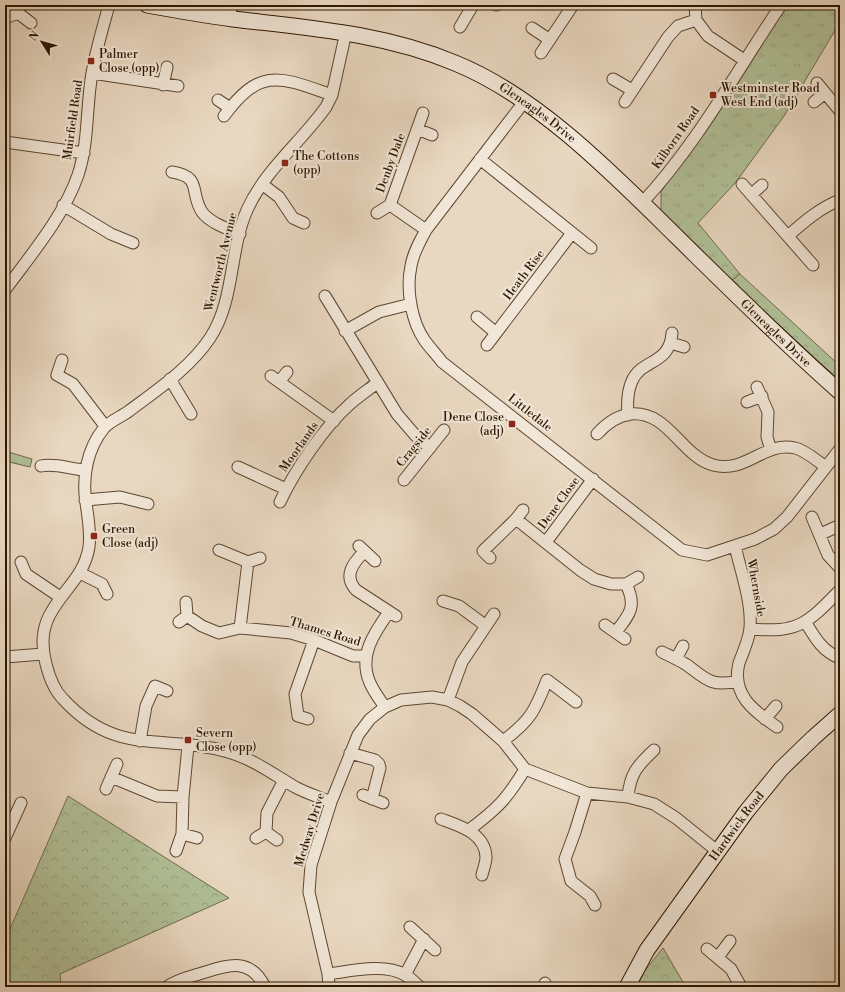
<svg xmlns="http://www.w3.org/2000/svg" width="845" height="992" font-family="'Libre Bodoni',serif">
<defs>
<pattern id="grass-tufts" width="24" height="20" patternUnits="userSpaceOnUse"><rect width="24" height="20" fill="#b1c097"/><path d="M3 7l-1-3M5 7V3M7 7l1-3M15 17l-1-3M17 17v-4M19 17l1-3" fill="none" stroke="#99a480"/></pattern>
<pattern id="forest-crowns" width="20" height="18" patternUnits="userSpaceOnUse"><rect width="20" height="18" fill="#b1c097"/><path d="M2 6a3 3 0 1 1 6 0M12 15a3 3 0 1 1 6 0" fill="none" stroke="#99a480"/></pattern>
</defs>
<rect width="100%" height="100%" fill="#e9d8c1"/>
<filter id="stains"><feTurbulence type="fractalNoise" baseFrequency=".005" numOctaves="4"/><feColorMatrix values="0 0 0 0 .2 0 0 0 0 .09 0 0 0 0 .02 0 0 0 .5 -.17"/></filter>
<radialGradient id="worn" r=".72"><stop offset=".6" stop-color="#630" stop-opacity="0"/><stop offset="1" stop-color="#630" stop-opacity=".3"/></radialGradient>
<path fill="url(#grass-tufts)" stroke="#706c4c" d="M788 5H840V22L784 116 736 182 698 223 740 274 731 281 661 211V192Z"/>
<path fill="url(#forest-crowns)" stroke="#706c4c" d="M740 274 840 366V378L838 379 731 281Z
M5 451 32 459 30 467 5 461Z
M68 796 229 898 60 974 61 987H5V935L7 936Z
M663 948 686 987H637L643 973Z"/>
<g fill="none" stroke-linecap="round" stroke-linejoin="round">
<defs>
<path id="street" d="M496 5H497
M695 5 696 20 708 36 744 60
M5 18 18 13 31 23
M230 18 231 5
M460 27 473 5
M532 28 550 40
M541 53 573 5
M92 73 178 86
M613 79 632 90
M817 83 840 111
M163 85 167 67
M218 100 230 108
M524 102 426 230C420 241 413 253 411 266 406 289 411 321 425 341 430 348 437 355 442 362L682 550 707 555 755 539 774 529 787 517 840 449
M625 102 668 37 678 26 696 20
M814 102 825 93
M224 116C261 66 280 77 332 95
M417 129 432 135
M5 142 84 153
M480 159 591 248
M172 172C203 177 189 192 202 212 210 223 228 229 240 234
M262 184 279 197 293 218 304 223
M742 184 813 265
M752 194 762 185
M642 203C697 144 736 72 781 5
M63 205 111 234 133 243
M390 205 426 230
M377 213 390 205 423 113
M789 235C805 221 820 208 840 200
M5 290C30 256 64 216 78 175 89 142 86 107 92 73 96 50 103 27 109 5
M325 296 397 414 415 435 430 448
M477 317 496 333
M345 331 379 312 411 304
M671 343 684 347
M487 345 572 233
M62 360 57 375 73 384 105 426
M271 376 334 421
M170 379 191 414
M279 382 287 372
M757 387 768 412 767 437 771 450
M747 402 762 396
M628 415C627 403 627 392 632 381 641 359 670 365 672 333
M597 434C606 424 616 416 630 414 668 410 680 455 713 465 746 474 764 441 795 448 805 450 817 461 826 467
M41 466C55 463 70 469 85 470
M238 467 286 489
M404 480 444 430
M85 500 120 497 148 504
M280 502C295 470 324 427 350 404 359 396 368 390 377 383
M812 517 828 555 840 568
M516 519 580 570 594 579 611 584H626L638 577
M821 534 836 527
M546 542 593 479
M359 546 375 561
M735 546C741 572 752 602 750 628 749 640 743 652 739 663 731 695 754 711 777 727
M219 550 248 562 260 558
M364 552C353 563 343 576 356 590L396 616
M490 558 483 551 516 519 523 510
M21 562 26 574 60 597
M80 573 102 584 107 594
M443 601 459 606 486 626
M187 616 202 626 219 633 240 628 291 633 314 640 353 656H366
M179 622 187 616 186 602
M806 623C815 638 823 652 840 658
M605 625 625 639
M240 628 248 562
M750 629C799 633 807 624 840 590
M616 632C630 614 637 606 626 584
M662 652C670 656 679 660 687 665 707 680 712 687 738 681
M5 657 43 654
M676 659 683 646
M448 700 462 662 494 614
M385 707C380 700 374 692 370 683 358 656 374 633 389 612
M308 719 298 716 295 694 314 640
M765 719 776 706
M140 741 146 706 155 686 167 691
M503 741C530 721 535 711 547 680L576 702
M350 753 375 760 379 764 380 768 372 799
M111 777 157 796 183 797
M106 789 117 764
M587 793 575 832 565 859 571 881 590 896 595 905
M363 795 383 803
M628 797C630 774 637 766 654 750
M331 802C319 797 306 793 295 787 273 774 253 759 228 752 163 733 117 758 63 699 54 690 49 676 46 664 30 604 82 593 89 547 91 532 88 518 86 503 82 477 87 449 104 428 110 421 121 417 129 411 157 390 190 368 210 338 235 300 229 251 247 210 265 170 301 142 326 107L332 95 346 32
M441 819C460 826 485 833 486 857 486 863 483 870 482 875
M469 830C497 809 507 799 525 769
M182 834 197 838
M5 838 21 803
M256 838 266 832
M277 840 266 832 267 813 284 780
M176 851 182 834 183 797 188 746
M410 927 435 950
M707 949 731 969 741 987
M718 957 730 941
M328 974C351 971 385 963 405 975 411 978 415 983 420 987
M405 975 424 939
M545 983 546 987
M167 987C175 980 189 977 199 974 226 966 249 955 265 987
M329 987 328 974 309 892 311 865 331 802 358 735 370 719 385 707 401 700 432 697 448 700 460 706 472 714 503 741 525 769 587 793 628 797 654 804 676 818 717 851"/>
<g id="secondary">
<path id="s1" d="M147 5C175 10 204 15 233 19 309 28 383 33 455 63 537 96 613 174 675 235 729 288 783 342 840 392"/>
<path id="s2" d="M627 987 647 950 746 812 781 769 813 738 840 714"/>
</g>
</defs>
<use href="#street" stroke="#5d4730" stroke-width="13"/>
<use href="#secondary" stroke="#2e1700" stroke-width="17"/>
<use href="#street" stroke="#f1e6d7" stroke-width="11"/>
<use href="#secondary" stroke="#f1e6d7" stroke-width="15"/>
</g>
<g fill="#8f2418" stroke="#f1e6d7" stroke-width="1.5">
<rect x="87" y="57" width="8" height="8" rx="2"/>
<rect x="709" y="91" width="8" height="8" rx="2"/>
<rect x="281" y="159" width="8" height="8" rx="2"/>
<rect x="508" y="420" width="8" height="8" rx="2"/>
<rect x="90" y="532" width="8" height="8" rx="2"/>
<rect x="184" y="736" width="8" height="8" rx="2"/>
</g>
<g text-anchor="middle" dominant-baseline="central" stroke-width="4" stroke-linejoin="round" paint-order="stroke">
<g font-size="12" fill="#2e1700" stroke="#f1e6d7" text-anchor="start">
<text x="99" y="54">Palmer<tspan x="99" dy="14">Close (opp)</tspan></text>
<text x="721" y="88">Westminster Road<tspan x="721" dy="14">West End (adj)</tspan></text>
<text x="293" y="156">The Cottons<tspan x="293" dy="14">(opp)</tspan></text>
<text x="504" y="417" text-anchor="end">Dene Close<tspan x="504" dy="14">(adj)</tspan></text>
<text x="102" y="529">Green<tspan x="102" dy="14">Close (adj)</tspan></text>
<text x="196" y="733">Severn<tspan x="196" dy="14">Close (opp)</tspan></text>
</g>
<g font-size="12" fill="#2e1700" stroke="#f1e6d7">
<text stroke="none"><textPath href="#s1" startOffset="411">Gleneagles Drive</textPath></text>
<text transform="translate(73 120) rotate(-82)">Muirfield Road</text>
<text transform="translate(676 138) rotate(-55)">Kilborn Road</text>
<text transform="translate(391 163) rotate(-70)">Denby Dale</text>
<text transform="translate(221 262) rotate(-76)">Wentworth Avenue</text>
<text transform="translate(524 275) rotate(-53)">Heath Rise</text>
<text stroke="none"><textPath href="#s1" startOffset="736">Gleneagles Drive</textPath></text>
<text transform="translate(530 413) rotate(38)">Littledale</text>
<text transform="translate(299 447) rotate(-55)">Moorlands</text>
<text transform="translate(414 447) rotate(-51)">Cragside</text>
<text transform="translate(559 503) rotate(-54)">Dene Close</text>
<text transform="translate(756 588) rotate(80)">Whernside</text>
<text transform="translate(325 632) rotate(17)">Thames Road</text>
<text stroke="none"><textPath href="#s2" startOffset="195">Hardwick Road</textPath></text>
<text transform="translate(310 830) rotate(-73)">Medway Drive</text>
</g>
</g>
<rect width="845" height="992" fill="none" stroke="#e9d8c1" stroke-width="20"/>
<rect x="6" y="6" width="833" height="980" fill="none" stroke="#2e1700" stroke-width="2"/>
<rect x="10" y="10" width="825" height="972" fill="none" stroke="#2e1700"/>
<g transform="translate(42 42) rotate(307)" stroke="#f1e6d7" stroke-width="3" paint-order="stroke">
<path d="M0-3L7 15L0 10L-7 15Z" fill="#2e1700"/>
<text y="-6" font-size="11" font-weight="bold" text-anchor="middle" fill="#2e1700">N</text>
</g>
<rect width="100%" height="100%" filter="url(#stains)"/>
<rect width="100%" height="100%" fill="url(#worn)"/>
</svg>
